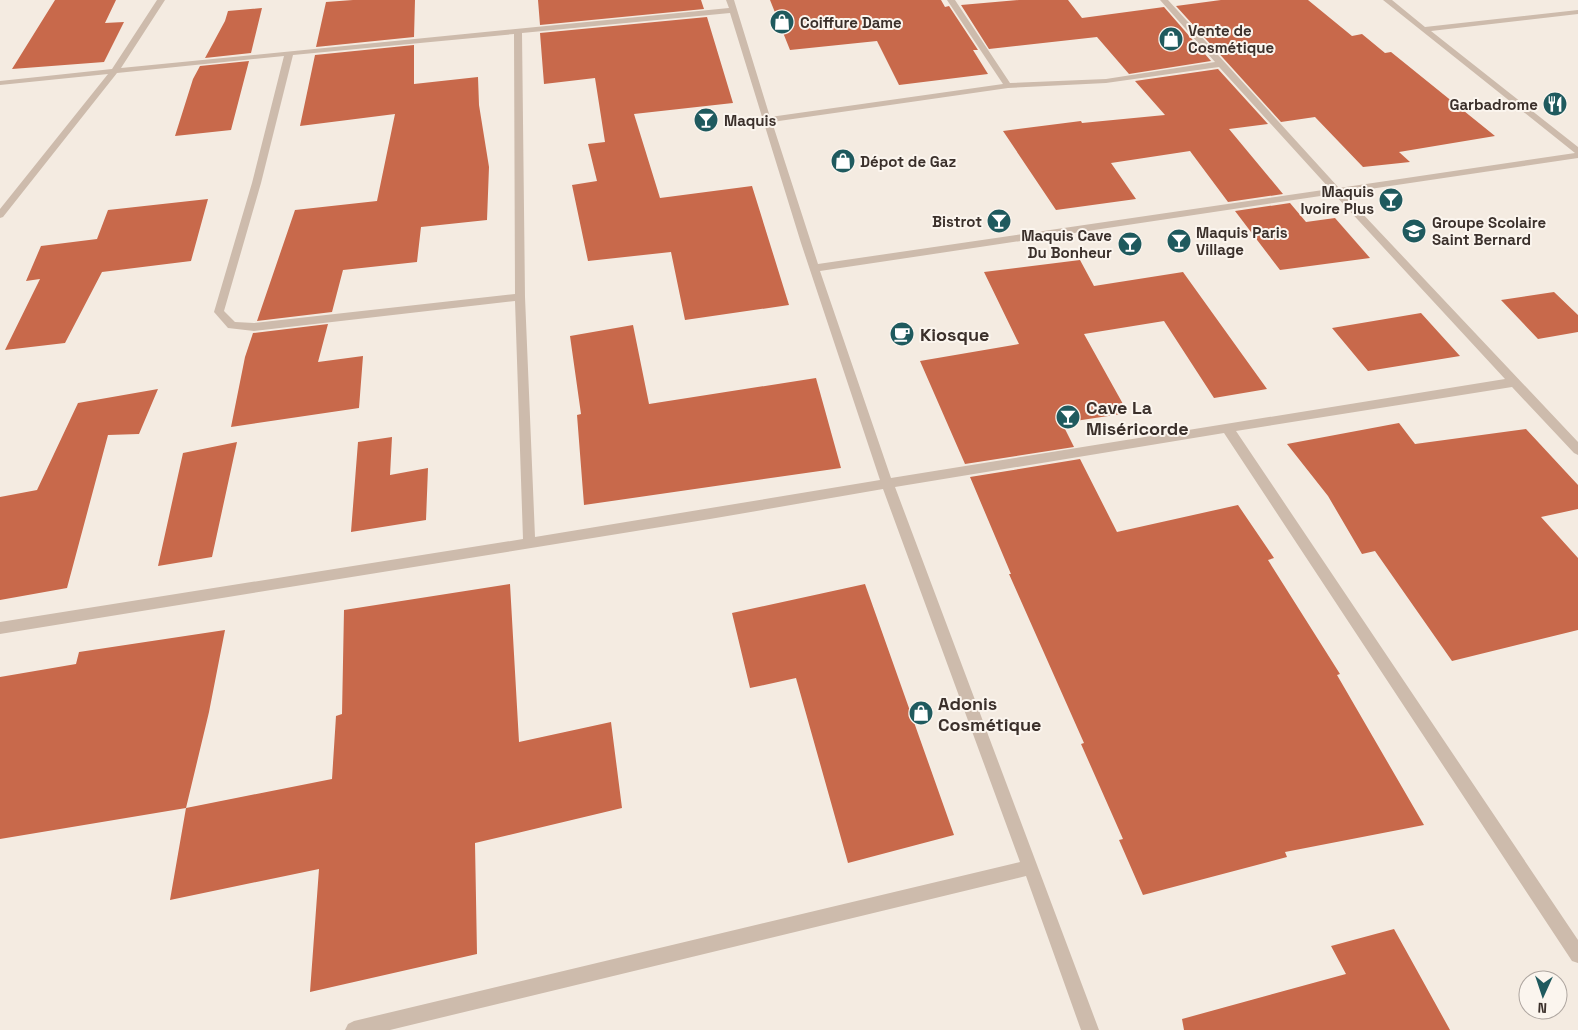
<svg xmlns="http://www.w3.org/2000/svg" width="1578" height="1030" font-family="'Space Grotesk',sans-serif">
<rect width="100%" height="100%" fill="#f4ebe1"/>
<path fill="#c8694b" d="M55 0H116L105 23 124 22 104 62 12 69Z
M353 0H415L414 37 316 47 326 2Z
M538 0H701L704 9 540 25Z
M770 0H941L945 7 949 6 978 50H973L988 74 899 85 877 41 790 50Z
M1019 0H1068L1082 18 1164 7 1211 61 1129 74 1097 37 989 49 961 5Z
M1221 0H1308L1352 36 1362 34 1385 53 1391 52 1495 136 1399 152 1410 162 1363 167 1315 117 1281 122 1176 6Z
M262 8 251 53 205 58 225 21 228 11Z
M707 17 733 103 634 114 660 198 752 186 789 305 685 320 671 252 588 261 572 185 597 181 588 144 605 142 595 78 544 84 540 33Z
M414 45V84L478 77 479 105 489 167 487 220 421 227 417 262 343 270 332 312 257 321 295 210 377 201 395 114 300 126 315 55Z
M249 61 231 130 175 136 193 79 200 66Z
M1218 69 1268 124 1229 129 1283 194 1228 202 1190 151 1111 163 1136 199 1056 210 1003 131 1081 121 1082 123 1165 115 1135 81Z
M208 199 191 261 102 272 65 343 5 350 40 279 26 281 41 246 97 239 108 210Z
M1290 203 1306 222 1335 218 1370 258 1280 270 1235 211Z
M1080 260 1094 286 1183 272 1267 389 1214 398 1164 321 1084 334 1128 413 1062 423 1074 447 965 464 920 361 1019 344 984 272Z
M1554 292 1578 315V332L1538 339 1501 300Z
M1421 313 1460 356 1368 371 1332 328Z
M328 324 318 362 363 356 359 408 231 427 245 357 253 333Z
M633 325 649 404 816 378 841 468 584 505 577 415 581 414 570 336Z
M158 389 139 434 108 435 67 588 0 600V497L37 490 78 403Z
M1399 423 1415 444 1526 429 1578 485V509L1541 517 1578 558V630L1452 661 1375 551 1362 554 1328 496 1287 444Z
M392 437 390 475 428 468 426 520 351 532 358 442Z
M237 442 212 557 158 566 183 453Z
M1080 459 1117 532 1238 505 1274 558 1268 560 1340 674 1337 675 1424 825 1285 852 1287 857 1143 895 1119 840 1123 839 1081 744 1084 743 1009 574H1011L970 477Z
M510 584 519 742 611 722 622 808 475 843 477 954 310 992 319 869 170 900 186 808 332 779 336 716 342 714 344 610Z
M865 584 954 835 848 863 796 678 750 688 732 613Z
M225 630 209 712 186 808 0 839V677L76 664 79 652Z
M1394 929 1450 1030H1184L1182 1019 1346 974 1331 946Z"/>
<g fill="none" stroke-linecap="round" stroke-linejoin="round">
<path fill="#cdbbac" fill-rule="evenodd" d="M157 0H165L121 68 729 8 726 0H734L770 117 1003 84 947 0H955L1010 83 1106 79 1215 62 1160 0H1168L1339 188 1575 153 1383 0H1392L1425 27 1578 10V14L1431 31 1578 147V158L1343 193 1578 442V455L1574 453 1512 387 1236 431 1578 940V963L1572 961 1224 433 895 487 1099 1030H1081L1026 876 390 1030H345L348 1024 354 1021 1020 862 883 489 710 519 0 634V622L523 539 515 301 254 331 228 328 214 312 252 183 284 56 117 73 3 217 0 218V209L108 74 0 85V81L112 69ZM730 13 801 243 880 480 535 537 525 297 522 33ZM514 34 515 294 254 323 235 322 224 311 261 183 293 55ZM1219 67 1330 189 818 264 772 122 1008 88 1106 83ZM1334 194 1505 379 891 478 820 271Z"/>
</g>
<defs>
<symbol id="shop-disc" viewBox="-11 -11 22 22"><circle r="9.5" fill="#1f5a5e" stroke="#fbf5ee"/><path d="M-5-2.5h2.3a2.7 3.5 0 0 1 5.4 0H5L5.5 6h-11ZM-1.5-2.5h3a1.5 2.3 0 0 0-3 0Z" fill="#fff"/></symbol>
<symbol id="restaurant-disc" viewBox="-11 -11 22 22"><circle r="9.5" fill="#1f5a5e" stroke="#fbf5ee"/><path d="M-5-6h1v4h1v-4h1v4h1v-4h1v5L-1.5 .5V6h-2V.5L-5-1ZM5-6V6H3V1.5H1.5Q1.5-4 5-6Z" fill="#fff"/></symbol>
<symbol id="bar-disc" viewBox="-11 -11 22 22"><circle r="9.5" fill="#1f5a5e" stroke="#fbf5ee"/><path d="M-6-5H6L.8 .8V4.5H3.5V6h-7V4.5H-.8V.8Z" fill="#fff"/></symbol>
<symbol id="school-disc" viewBox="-11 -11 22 22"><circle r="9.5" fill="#1f5a5e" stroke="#fbf5ee"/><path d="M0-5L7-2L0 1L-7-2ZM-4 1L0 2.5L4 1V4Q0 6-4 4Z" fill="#fff"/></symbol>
<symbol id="cafe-disc" viewBox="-11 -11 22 22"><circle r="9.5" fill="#1f5a5e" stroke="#fbf5ee"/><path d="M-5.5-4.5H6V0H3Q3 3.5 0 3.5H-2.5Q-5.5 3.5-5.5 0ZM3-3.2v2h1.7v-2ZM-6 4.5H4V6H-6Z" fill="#fff"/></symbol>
</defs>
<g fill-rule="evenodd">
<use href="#shop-disc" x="768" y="8" width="28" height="28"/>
<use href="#shop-disc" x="1157" y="25" width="28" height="28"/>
<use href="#restaurant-disc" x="1541" y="90" width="28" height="28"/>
<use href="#bar-disc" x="692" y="106" width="28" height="28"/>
<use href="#shop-disc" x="829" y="147" width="28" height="28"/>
<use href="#bar-disc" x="1377" y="186" width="28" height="28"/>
<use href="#bar-disc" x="985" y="207" width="28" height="28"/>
<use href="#school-disc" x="1400" y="217" width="28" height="28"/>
<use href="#bar-disc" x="1165" y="227" width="28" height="28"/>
<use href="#bar-disc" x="1116" y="230" width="28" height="28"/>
<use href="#cafe-disc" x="888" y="320" width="28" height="28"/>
<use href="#bar-disc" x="1054" y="403" width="28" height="28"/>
<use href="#shop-disc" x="907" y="699" width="28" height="28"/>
</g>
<g text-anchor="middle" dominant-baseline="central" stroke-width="4" stroke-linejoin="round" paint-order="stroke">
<g font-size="15" font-weight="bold" fill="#3b302b" stroke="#fbf5ee" text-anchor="start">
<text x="800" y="22">Coiffure Dame</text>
<text x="1188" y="30">Vente de<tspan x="1188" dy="17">Cosmétique</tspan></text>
<text x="1538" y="104" text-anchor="end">Garbadrome</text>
<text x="724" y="120">Maquis</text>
<text x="860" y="161">Dépot de Gaz</text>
<text x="1374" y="191" text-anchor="end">Maquis<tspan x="1374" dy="17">Ivoire Plus</tspan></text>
<text x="982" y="221" text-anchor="end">Bistrot</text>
<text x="1432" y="222">Groupe Scolaire<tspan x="1432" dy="17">Saint Bernard</tspan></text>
<text x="1196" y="232">Maquis Paris<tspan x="1196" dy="17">Village</tspan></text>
<text x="1112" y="235" text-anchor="end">Maquis Cave<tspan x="1112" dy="17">Du Bonheur</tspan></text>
</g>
<g font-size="18" font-weight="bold" fill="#3b302b" stroke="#fbf5ee" text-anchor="start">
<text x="920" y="334">Kiosque</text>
<text x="1086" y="407">Cave La<tspan x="1086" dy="21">Miséricorde</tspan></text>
<text x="938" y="703">Adonis<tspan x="938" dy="21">Cosmétique</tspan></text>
</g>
</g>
<g transform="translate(1543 995) rotate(183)"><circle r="24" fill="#fbf5ee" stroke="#aea6a0"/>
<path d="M0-4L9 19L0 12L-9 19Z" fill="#1f5a5e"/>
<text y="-8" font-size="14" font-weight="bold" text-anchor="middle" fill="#3b302b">N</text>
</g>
</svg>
